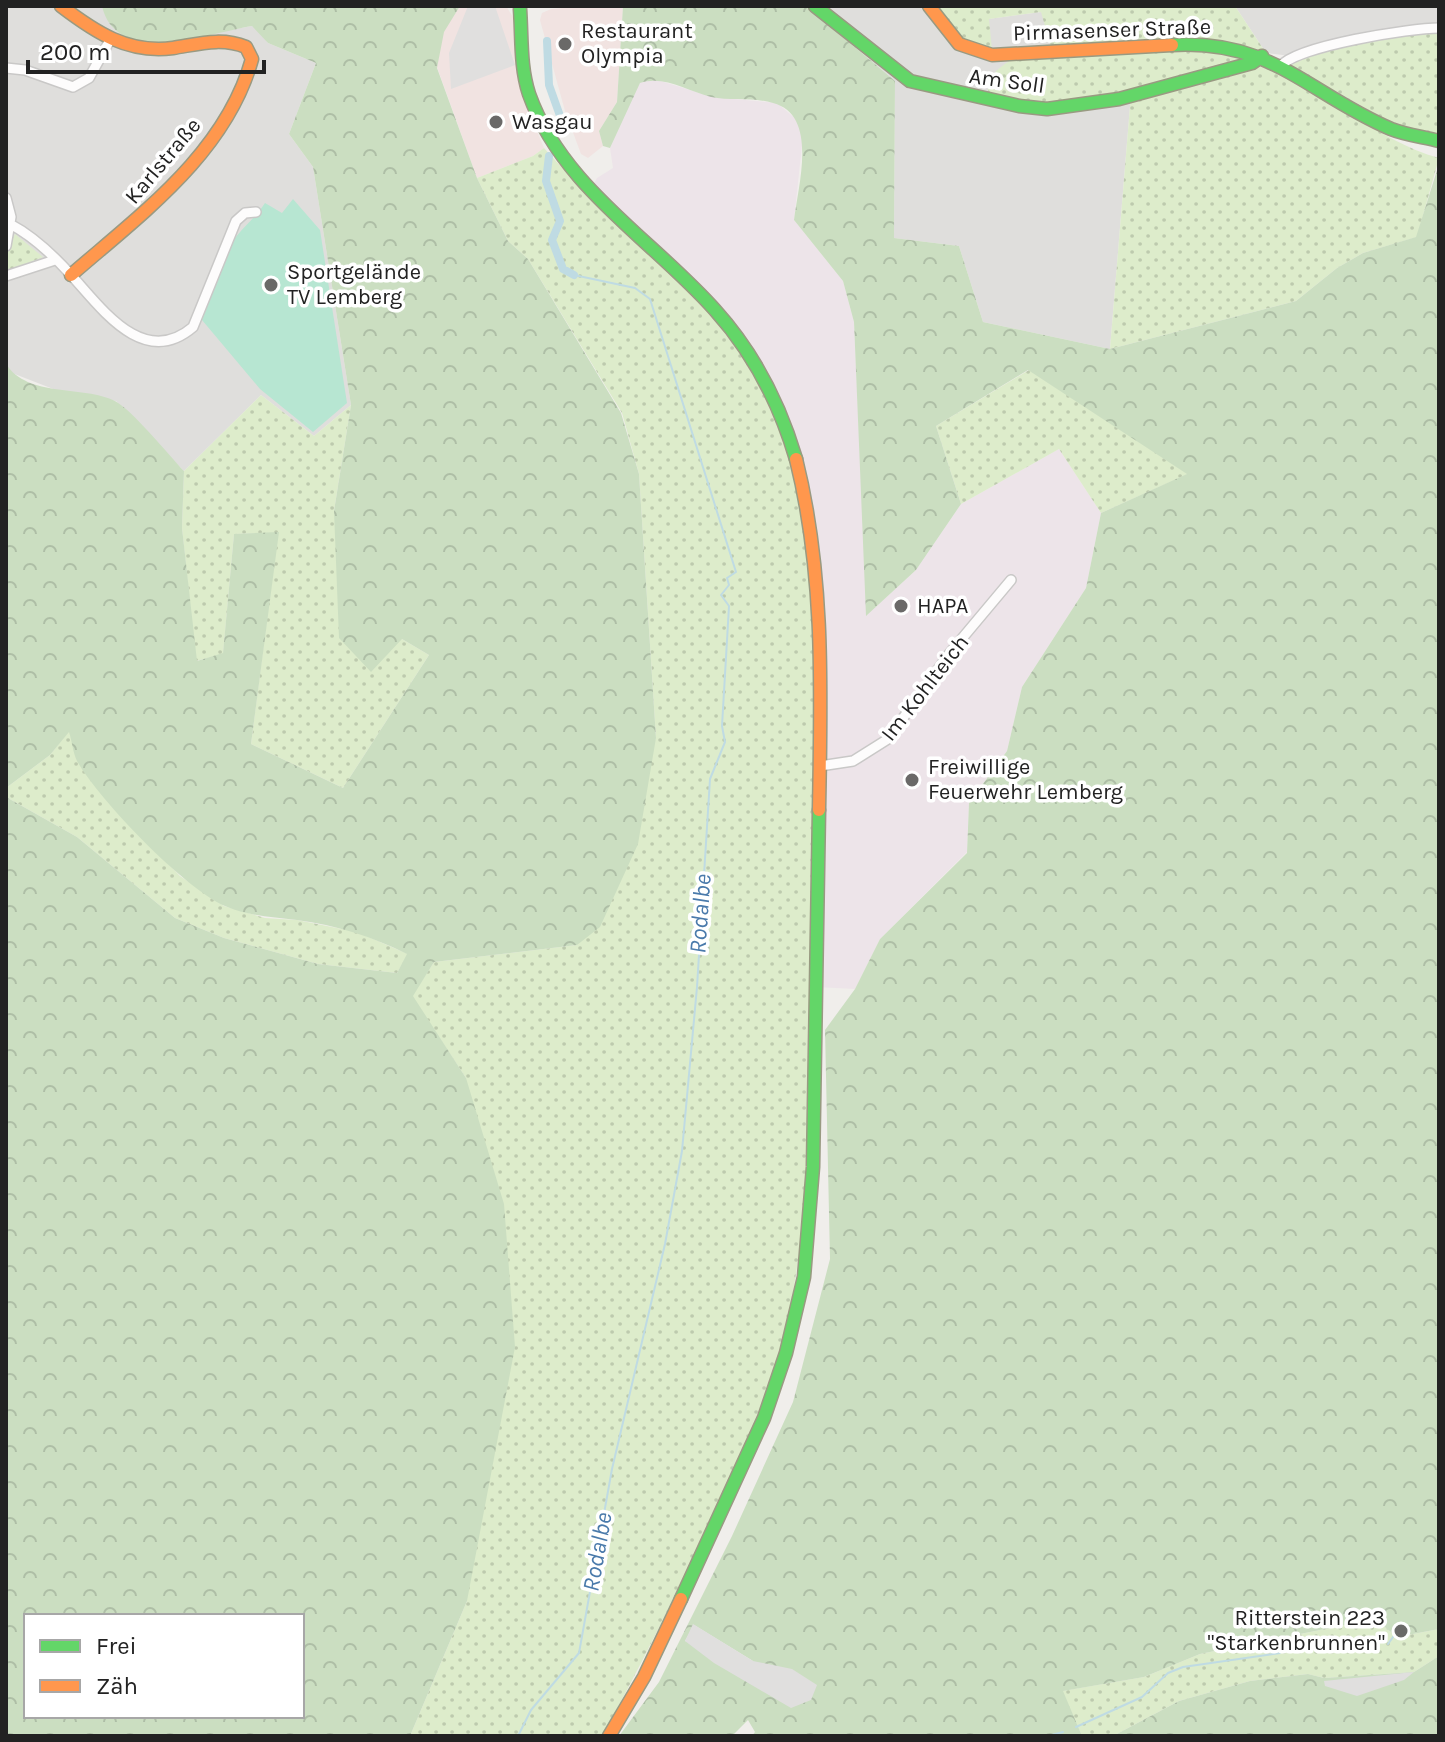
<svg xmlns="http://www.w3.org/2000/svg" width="1445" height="1742" font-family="Karla,sans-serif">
<defs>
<pattern id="grass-dots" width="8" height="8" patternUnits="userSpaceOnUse" patternTransform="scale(2)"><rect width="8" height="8" fill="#ddeccb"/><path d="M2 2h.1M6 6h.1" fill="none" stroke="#bdcaae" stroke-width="1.8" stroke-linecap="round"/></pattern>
<pattern id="forest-crowns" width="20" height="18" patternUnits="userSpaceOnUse" patternTransform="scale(2)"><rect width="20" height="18" fill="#cbdec1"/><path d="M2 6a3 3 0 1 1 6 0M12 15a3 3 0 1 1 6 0" fill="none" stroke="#aebea6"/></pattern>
</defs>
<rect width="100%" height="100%" fill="#f0eeeb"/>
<path fill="#dfdedc" d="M6 6H102L156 43 252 26 258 29 268 43 316 63 289 134 313 167 351 405 314 436 261 395 184 471 116 401 61 392 12 373 6 364Z
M806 6H935L991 49 988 19 1041 12 1131 94 1110 349 983 322 959 246 894 238 895 81Z
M1235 6H1439V28L1291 56 1266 53Z"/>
<path fill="#f1e3e1" d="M460 6H506L513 17 517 60 534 124 544 148 533 156 477 178 437 67 443 32Z
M587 6H623L617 102 599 131 603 146 588 158 581 154 565 111 540 20 542 13 551 9Z"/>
<path fill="#ede4e9" d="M654 79 713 97 777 103 796 119 803 136 794 220 843 281 854 322 867 615 916 570 961 504 1059 449 1101 513 1086 588 1022 687 1007 751 969 803 967 852 880 939 855 989 816 987 821 665 740 341 591 189 597 178 613 168 610 148 633 95 640 83Z"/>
<path fill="url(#grass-dots)" d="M935 6H1235L1266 53C1189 28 1129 40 1051 47L1041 12 989 19 992 50 957 36Z
M1439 28V135L1393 124 1288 64 1294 56Z
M1173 50C1200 50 1227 50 1253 59 1319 83 1371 139 1439 158L1417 237 1363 253 1337 268 1296 301 1110 349 1131 94 1046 106 988 94C987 75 998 69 1012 59Z
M544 148C612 225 699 283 754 372 830 498 814 655 813 796 812 909 811 1022 809 1134 805 1213 798 1292 775 1368 758 1424 731 1477 706 1530 674 1597 642 1665 605 1730L601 1736H410L467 1601 466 1078 412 996 434 962 577 945 656 738 639 474 622 413 528 259 508 241 477 178 533 156Z
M15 234 43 257 6 272V255Z
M1029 370 1188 474 1101 513 1059 449 961 504 936 426Z
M261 395 314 436 351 405 334 511 402 639 429 655 343 788 251 744 278 533 234 534 223 654 196 661 182 528 184 471Z
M69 731 114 807 180 876 224 906 265 918 297 920 357 932 408 954 397 973 318 964 224 938 175 918 77 837 6 797V788L50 755Z
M1375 1619 1397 1637 1439 1629V1656L1414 1672 1324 1678 1308 1674 1250 1681 1179 1701 1113 1736H1082L1062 1691 1144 1677 1200 1654Z"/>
<path fill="url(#forest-crowns)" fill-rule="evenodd" d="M102 6H460L444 32 437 68 477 178 508 241 528 259 621 413 639 474 656 738 638 844 600 927 577 945 434 962 413 996 466 1078 504 1204 515 1347 467 1601 410 1736H6V797L77 837 175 918 224 938 318 964 397 973 407 954C373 937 336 925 297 920 272 917 248 916 225 906 185 889 99 800 77 761 73 753 72 741 69 732L50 755 6 788V364C28 398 83 385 115 401 131 409 169 455 184 471L182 528 197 661 223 653 234 534 279 532 251 744 343 788 429 655 402 639 371 672 339 638 334 511 351 405 313 167 289 134 316 63 268 43 252 26C209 33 116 68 102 6ZM26 1616H302V1716H26Z
M623 6H806L895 81 894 238 959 246 983 322 1110 349 1296 301 1337 268 1363 253 1416 237 1439 164V1629L1397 1637 1375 1619 1200 1654 1144 1677 1063 1691 1082 1736H752L755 1732 748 1720 732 1736H619L659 1682 732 1536 793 1402 830 1259 825 1030 855 989 880 939 967 853 969 803 1007 751 1022 687 1086 588 1101 513 1187 474 1028 370 936 426 961 504 916 570 866 616 854 322 843 281 794 220C798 186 819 115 773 103 753 97 731 101 711 97 687 91 664 75 640 83L610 148 603 146 599 131 617 102ZM694 1625 753 1661 685 1641Z
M1439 1656V1736H1113L1179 1701 1250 1681 1308 1674 1324 1678 1414 1672Z"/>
<path fill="#b7e6d2" d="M293 199 320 230 347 403 313 432 260 389 202 320C210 297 216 269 229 247 239 230 254 220 265 203L282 213Z"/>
<path fill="#e0dfde" d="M468 6H495L515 65 451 89 449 53Z
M693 1624 753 1661 792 1669 817 1685 811 1700 791 1708 714 1663 685 1641Z
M1414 1672 1404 1680 1357 1696 1325 1686 1324 1681Z"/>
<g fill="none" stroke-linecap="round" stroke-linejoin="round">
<path stroke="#bfdbe3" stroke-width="2" d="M1388 1644 1398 1630
M1076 1727 1142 1697 1168 1673 1183 1667 1280 1653
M518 1736 531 1710 579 1653 612 1469 665 1244 682 1151 697 987 710 779 725 742 722 726 729 606 721 595 729 585 727 578 736 572 650 299 635 288 574 275
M932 1736H948
M1048 1736 1063 1732"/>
<path stroke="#bfdbe3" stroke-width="8" d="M547 41 549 85 564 127 560 132
M549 156 546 181 560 221 552 240 563 269 574 275"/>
<defs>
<path id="street" d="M1281 66C1296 46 1411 28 1439 28
M6 68 25 70 73 87 89 78 110 40
M6 198 11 217 6 246
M10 224C33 236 55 257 72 276 102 309 144 369 193 327L236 221 245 213 256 212
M6 276 55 260
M820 766 853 761 888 739 949 654 1011 580"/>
<path id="fast" d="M815 6 910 81 1019 106 1047 109 1119 99 1252 63 1262 56
M520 9C522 37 520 67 529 94 562 187 652 239 715 310 753 352 780 405 796 459
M1172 45C1272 39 1309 94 1391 129 1406 135 1424 137 1439 141
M681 1599 764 1418 786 1353 804 1277 813 1167 819 810"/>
<path id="slow" d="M61 6C95 32 128 54 173 48 199 44 221 37 246 47L252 59C226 153 141 214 71 275
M929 6 959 44 992 55 1172 45
M796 459C825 575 821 692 819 810
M609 1736 644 1677 681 1599"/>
</defs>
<use href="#street" stroke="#c9c8c7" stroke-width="12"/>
<use href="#fast" stroke="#999a82" stroke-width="15"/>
<use href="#slow" stroke="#999a82" stroke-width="15"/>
<use href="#street" stroke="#fdfcfc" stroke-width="9"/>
<use href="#fast" stroke="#63d668" stroke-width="12"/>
<use href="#slow" stroke="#ff974d" stroke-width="12"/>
</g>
<g fill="#6a6968" stroke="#fff" stroke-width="3">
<circle cx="565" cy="44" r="8"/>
<circle cx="496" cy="122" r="8"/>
<circle cx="271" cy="285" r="8"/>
<circle cx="901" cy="606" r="8"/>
<circle cx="912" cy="780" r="8"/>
<circle cx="1401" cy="1631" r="8"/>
</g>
<g text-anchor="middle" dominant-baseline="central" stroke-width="7" stroke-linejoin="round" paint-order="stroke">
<g font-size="22" fill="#222" stroke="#fff">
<text transform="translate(1112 30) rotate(-2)">Pirmasenser Straße</text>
<text transform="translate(1007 81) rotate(8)">Am Soll</text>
<text transform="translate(163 161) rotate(-50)">Karlstraße</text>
<text transform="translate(925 688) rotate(-52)">Im Kohlteich</text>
</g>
<g font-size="22" fill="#222" stroke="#fff" text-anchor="start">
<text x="581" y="31">Restaurant<tspan x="581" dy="25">Olympia</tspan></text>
<text x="512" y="122">Wasgau</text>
<text x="287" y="272">Sportgelände<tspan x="287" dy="25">TV Lemberg</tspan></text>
<text x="917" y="606">HAPA</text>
<text x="928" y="767">Freiwillige<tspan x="928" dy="25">Feuerwehr Lemberg</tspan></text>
<text x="1385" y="1618" text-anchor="end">Ritterstein 223<tspan x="1385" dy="25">"Starkenbrunnen"</tspan></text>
</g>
<g font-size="24" font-style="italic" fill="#4a7aab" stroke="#fff">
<text transform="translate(700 914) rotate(-86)">Rodalbe</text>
<text transform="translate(597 1552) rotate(-80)">Rodalbe</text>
</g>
</g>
<rect width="1445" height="1742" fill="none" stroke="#222222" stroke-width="16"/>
<rect x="24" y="1614" width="280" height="104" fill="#ffffff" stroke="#a7a7a7" stroke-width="2"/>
<rect x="40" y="1640" width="40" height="12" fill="#63d668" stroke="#a7a7a7" stroke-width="2"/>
<text x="96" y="1654" font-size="24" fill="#222222">Frei</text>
<rect x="40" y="1680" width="40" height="12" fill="#ff974d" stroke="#a7a7a7" stroke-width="2"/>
<text x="96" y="1694" font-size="24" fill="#222222">Zäh</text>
<path d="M28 60v12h236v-12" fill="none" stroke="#222222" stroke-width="4"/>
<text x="40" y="60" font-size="24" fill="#222222" stroke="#ffffff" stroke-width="6" paint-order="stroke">200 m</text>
</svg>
